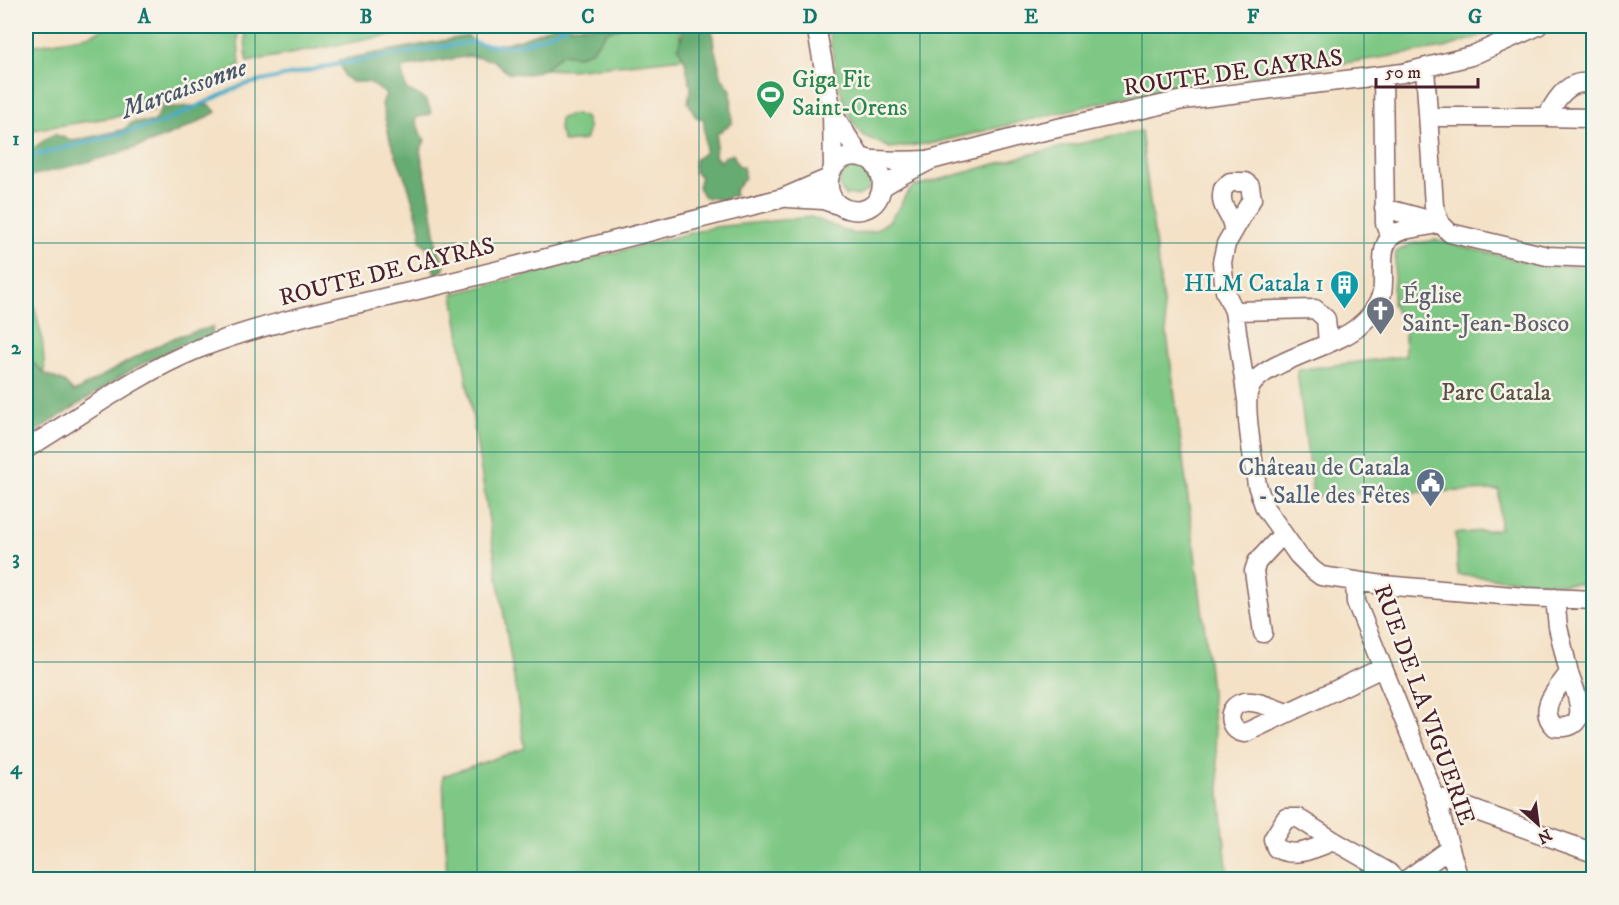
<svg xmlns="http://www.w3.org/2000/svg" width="1619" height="905" font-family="'IM FELL DW Pica',serif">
<rect width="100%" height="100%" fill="#f7f3e8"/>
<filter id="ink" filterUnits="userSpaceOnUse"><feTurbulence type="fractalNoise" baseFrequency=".0167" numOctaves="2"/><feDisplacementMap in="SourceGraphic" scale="12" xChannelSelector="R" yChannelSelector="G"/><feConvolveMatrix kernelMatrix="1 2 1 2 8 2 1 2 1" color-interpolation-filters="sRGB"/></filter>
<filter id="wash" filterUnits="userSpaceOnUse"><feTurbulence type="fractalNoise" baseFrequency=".008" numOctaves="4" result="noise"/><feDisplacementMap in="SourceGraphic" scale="24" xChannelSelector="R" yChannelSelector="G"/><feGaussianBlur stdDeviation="1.35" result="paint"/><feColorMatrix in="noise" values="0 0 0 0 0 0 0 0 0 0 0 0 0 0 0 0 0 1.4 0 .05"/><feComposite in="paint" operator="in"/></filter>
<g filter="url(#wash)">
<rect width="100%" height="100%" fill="#f4e1c6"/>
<path fill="#7ec784" stroke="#647358" stroke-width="1.5" d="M111 26H237L240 66 151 111 26 131V47L87 36Z
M244 26H438L247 62Z
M628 26H678L684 58 571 70 545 69 561 54 579 56 592 50 607 31Z
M828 26H1510L1445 48 1137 94 934 143 890 148 864 136 853 123 845 106 836 75Z
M575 114 585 117 589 129 585 140 564 142 559 130 560 118Z
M1141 131 1206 639 1228 879H447L443 776 525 748 453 294 714 227 811 217 854 234 874 231 889 221 899 208 905 196 913 187 1039 152Z
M851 167 865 170 871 182 869 190 858 196 848 194 846 196C835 186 838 173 851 167Z
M26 238 34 278 33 302 42 337 45 374 26 356Z
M1436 240 1535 264 1593 267V584H1564L1458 575 1455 534 1500 529 1499 490 1349 494 1313 497 1297 370 1405 356V329L1392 304 1396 252 1411 244Z"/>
<path fill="#66ac72" stroke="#58664e" stroke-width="1.5" d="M553 26H628L607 31 592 50 579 56 561 54 545 69 528 74 508 73 493 60 469 56 401 68 406 89C418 95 429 98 431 114L415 118 421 135 425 140 420 151 429 192 437 246 445 265 443 271 435 274 427 247 420 241 421 230 409 188 390 140 382 104 386 94 369 82H351L344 76 339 60 468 36C471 39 476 43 480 44 499 49 536 34 553 26Z
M681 26H710L712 28 714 47 722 78 731 90 732 123 717 134 715 156 721 162 724 157 733 154 738 165 743 167 745 178 734 191 735 196H730L724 200 704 197 698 187 701 176 694 172 695 160 705 152 704 119 696 117 688 102 691 87 684 58 678 48 682 35Z
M210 105 216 112C159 146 90 162 26 177V147L33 148 54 134 73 141 123 130 133 122H154L162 108Z
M213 327 212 335 179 345 133 369 26 438V356L45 374 64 382 74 392 145 352 178 336Z"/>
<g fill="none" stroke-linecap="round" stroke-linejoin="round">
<path stroke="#48abc7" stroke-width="4" d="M26 158 161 123 243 85 334 65 472 42C510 51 531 44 566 26"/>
</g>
</g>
<g filter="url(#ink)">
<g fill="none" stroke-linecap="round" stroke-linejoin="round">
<defs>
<path id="minor" d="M816 26 832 112 833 168
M1425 68 1434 206 1440 223 1450 233 1547 256 1594 258
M1383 76 1385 223 1390 237
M1594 85C1571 76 1556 98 1547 117L1588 118 1594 113
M832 112 860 156
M1429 117H1547
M870 160C894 181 879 218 847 209 821 201 824 164 848 157 859 154 865 160 875 160 892 161 909 161 926 160
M882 187 902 175 931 160 1022 136 1183 100 1403 73 1471 56 1538 26
M788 198 823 200 841 206
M1384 208 1440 223
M1440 223C1428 227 1404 228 1396 233 1376 243 1386 275 1382 293 1379 305 1369 318 1359 326 1335 348 1260 361 1249 390 1243 405 1254 465 1257 485L1265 508 1298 555 1313 570 1321 576 1383 585 1525 597 1594 600
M1233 229C1232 212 1218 209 1223 189L1230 182H1245L1250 186 1252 199 1226 244 1222 262 1225 291 1234 311 1247 400
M1234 311 1315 309 1326 319 1328 343
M26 449C83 415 136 374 198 349 274 319 356 305 435 286 551 258 667 226 783 198L829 178
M1355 582 1356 602 1435 796 1459 880
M1555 598 1558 627 1569 673C1557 689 1536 709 1555 727 1594 731 1576 693 1569 673
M1263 633 1254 571 1257 562 1283 534
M1287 713C1275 709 1257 700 1245 702 1225 705 1226 731 1245 733L1382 668
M1435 796 1594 853
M1286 818H1298L1334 841C1314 848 1296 859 1276 848L1273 839Z
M1334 841 1388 872 1396 880
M1406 880 1449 849"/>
</defs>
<use href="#minor" stroke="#866361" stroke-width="21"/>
<use href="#minor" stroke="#fff" stroke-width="18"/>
</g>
</g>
<path fill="none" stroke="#0f766e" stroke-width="1.5" stroke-opacity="0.55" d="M255 26V880M477 26V880M699 26V880M920 26V880M1142 26V880M1364 26V880M26 243H1594M26 452H1594M26 662H1594"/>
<defs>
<symbol id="stadium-pin" viewBox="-11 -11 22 30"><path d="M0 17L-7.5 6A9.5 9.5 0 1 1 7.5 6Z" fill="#2e9e5b" stroke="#f7f3e8"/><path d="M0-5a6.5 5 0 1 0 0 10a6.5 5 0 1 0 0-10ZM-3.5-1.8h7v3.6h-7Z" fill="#fff"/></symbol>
<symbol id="building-pin" viewBox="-11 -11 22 30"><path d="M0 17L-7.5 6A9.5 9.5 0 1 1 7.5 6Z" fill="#0f9aa8" stroke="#f7f3e8"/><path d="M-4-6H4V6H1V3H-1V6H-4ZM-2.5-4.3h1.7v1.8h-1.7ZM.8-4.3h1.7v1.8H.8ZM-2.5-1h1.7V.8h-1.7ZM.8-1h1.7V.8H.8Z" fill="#fff"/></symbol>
<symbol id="church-pin" viewBox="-11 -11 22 30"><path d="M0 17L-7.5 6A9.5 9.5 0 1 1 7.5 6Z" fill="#6b7280" stroke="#f7f3e8"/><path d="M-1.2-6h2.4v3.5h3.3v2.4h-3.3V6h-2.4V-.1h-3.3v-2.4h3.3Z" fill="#fff"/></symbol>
<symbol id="civic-pin" viewBox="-11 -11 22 30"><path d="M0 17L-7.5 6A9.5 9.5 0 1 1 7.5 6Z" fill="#5c6f8a" stroke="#f7f3e8"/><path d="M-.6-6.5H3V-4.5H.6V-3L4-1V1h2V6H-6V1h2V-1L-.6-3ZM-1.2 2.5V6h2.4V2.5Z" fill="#fff"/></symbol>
</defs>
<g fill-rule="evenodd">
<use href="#stadium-pin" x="754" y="78" width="33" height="45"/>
<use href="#building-pin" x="1328" y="268" width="33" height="45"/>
<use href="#church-pin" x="1364" y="294" width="33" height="45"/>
<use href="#civic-pin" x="1414" y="466" width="33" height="45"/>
</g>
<g text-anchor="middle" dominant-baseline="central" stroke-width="5" stroke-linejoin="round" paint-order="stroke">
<g font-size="24" fill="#4a1f2b" stroke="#f7f3e8">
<text transform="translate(1233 73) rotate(-8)">ROUTE DE CAYRAS</text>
<text transform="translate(387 272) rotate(-14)">ROUTE DE CAYRAS</text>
<text transform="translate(1424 705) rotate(70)">RUE DE LA VIGUERIE</text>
</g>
<g font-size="24" fill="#27864d" stroke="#f7f3e8" text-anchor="start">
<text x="792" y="80">Giga Fit<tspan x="792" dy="28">Saint-Orens</tspan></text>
</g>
<g font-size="24" fill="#0d838f" stroke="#f7f3e8" text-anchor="end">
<text x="1324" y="284">HLM Catala 1</text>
</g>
<g font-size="24" fill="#5b616d" stroke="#f7f3e8" text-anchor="start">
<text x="1402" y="296">Église<tspan x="1402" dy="28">Saint-Jean-Bosco</tspan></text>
</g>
<g font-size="24" fill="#5a5146" stroke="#f7f3e8">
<text x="1496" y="393">Parc Catala</text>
</g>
<g font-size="24" fill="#4e5e75" stroke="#f7f3e8" text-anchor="end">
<text x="1410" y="468">Château de Catala<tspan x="1410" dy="28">- Salle des Fêtes</tspan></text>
</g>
<g font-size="26" font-style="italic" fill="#495769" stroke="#f7f3e8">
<text transform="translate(184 89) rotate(-20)">Marcaissonne</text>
</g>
</g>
<rect width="1619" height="905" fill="none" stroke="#f7f3e8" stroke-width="66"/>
<g transform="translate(1538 824) rotate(152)" stroke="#f7f3e8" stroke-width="4.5" paint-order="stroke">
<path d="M0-4.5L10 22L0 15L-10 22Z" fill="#4a1f2b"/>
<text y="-9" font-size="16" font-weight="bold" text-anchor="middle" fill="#4a1f2b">N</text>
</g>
<path d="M1376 78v9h102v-9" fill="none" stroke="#4a1f2b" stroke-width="3"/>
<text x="1385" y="78" font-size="18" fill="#4a1f2b" stroke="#f7f3e8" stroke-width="4.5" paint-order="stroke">50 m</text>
<rect x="33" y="33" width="1553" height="839" fill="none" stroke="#0f766e" stroke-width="2"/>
<g font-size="20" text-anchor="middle" font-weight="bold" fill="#0f766e">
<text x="144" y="23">A</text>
<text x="366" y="23">B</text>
<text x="588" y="23">C</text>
<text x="810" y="23">D</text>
<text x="1031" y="23">E</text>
<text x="1253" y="23">F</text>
<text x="1475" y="23">G</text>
<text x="16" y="145">1</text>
<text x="16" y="354">2</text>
<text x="16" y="564">3</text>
<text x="16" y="774">4</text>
</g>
</svg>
